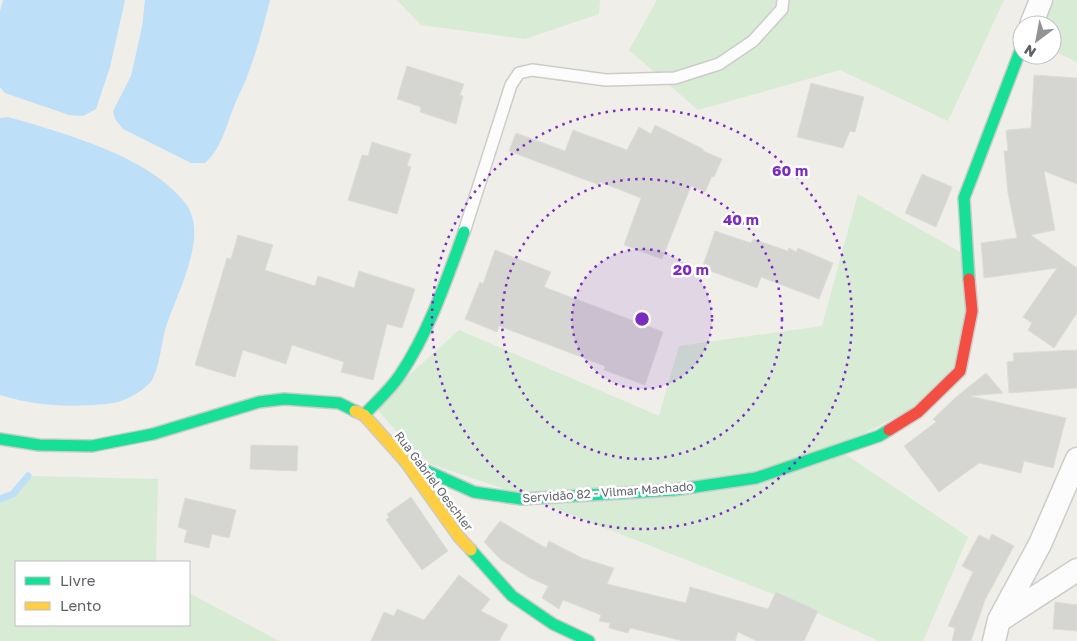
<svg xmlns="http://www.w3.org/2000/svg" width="1077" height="641" font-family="'Golos Text',sans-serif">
<rect width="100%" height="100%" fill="#efeee9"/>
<path fill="#d7ebd5" d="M397 0H600L599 14 525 39 421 25Z
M657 0H1004L948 121 840 70 698 110 629 50Z
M1049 0H1077V62L1052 50V25H1038Z
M858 194 960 252 969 308 954 369 917 406 836 448 968 537 923 641H879L788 600 519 494 422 461 378 410 406 378 459 330 659 416 679 346 822 326Z
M28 476 158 479 156 562H16V625H189V593L279 641H0V499L13 494Z"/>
<path fill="#bedff8" d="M3 0H125L110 67 96 109 83 116 69 115 5 93 0 87V11Z
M145 0H270C264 25 257 50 248 74 244 86 237 97 233 109 225 129 221 149 205 163H191L123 129 115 119 113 111 131 76 142 27Z
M8 117C63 133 150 156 186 204 210 237 175 296 165 330 161 346 160 363 153 378 151 384 139 392 134 395 121 403 108 404 94 405 59 407 33 405 0 395V118Z"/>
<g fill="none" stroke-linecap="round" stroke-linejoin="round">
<path stroke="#bedff8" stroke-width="7" d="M0 499 13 494 28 476"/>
</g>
<path fill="#d5d5d2" stroke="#deddd8" d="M407 66 464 84 460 95 463 96 456 124 420 112 421 107 397 99Z
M1034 75 1077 78V184L1044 171 1055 230 1031 235 1077 268V313L1054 348 1028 330 1032 323 1023 317 1057 268 984 278 982 253 981 243 1017 238 1008 193 1004 151H1008L1006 132 1007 130 1031 128Z
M811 83 864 97 855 132 850 131 843 148 797 137Z
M655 125 703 149V151L722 159 714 177 712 176 705 192 691 186 662 259 624 245 641 198 600 182 599 185 509 151 516 133 565 151 573 130 627 150 639 127 651 134Z
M372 142 411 154 407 166 411 167 397 214 348 200 362 155 368 156Z
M922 174 952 187 948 198 936 227 905 213Z
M715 231 751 243 753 239 788 251 789 248 796 252 798 248 833 263 819 299 761 277 757 288 702 268Z
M238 235 273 245 265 270 315 286 318 276 354 288 359 271 415 289 402 328 387 324 373 380 341 372 344 362 292 345 286 364 243 350 235 377 195 365 227 258 231 259Z
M495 250 551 272 544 287 663 332 645 385 604 370 605 366 499 326 497 332 465 319 480 282 483 284Z
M1077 350V388L1009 393 1007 362 1014 361 1013 353Z
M986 373 1003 393 970 396 1066 418 1053 468 1024 461 1021 473 979 463 939 492 904 446 936 422 933 419 956 397Z
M251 445 298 446 297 471 250 469Z
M411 497 448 551 422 570 386 520 389 517 387 514Z
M185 498 236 510 229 538 212 534 209 548 184 542 187 530 178 527Z
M500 521 546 548 549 541 582 558 614 568 607 584 686 603 690 587 768 609 776 592 818 611 804 641H757L738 632 735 641H683L630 628 628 633 609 628 610 623 599 621 601 615 563 600 559 609 542 598 548 586 528 577 500 559 484 542Z
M992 534 1014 546 985 600 971 641H952L955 628 948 626 973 572 962 566 979 535 989 540Z
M459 575 490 599 481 611 508 625 499 641H371L384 612 394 616 397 609 424 620Z
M1055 602 1077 605V631L1053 629Z"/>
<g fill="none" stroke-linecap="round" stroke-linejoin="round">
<defs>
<path id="lane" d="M464 232 511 85 519 73 532 70 606 80 675 78 719 64 753 41 782 9 783 0"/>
<path id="street" d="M1031 25 1041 0
M1000 620 1077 570
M994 641 999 620 1040 544 1077 459"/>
<path id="fast" d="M969 279 964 198 1022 46
M364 415C376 402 390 390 400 375 429 332 446 281 464 232
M0 439 39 445 92 446 153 434 259 402 284 399 339 403 355 411
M405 461 474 492 521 499 674 490 756 478 879 436 889 430
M471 550 512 596 553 624 589 641"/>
<path id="slow" d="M355 411 364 415 405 461 459 537 471 550"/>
<path id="jam" d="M889 430 918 412 960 371 972 311 969 279"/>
</defs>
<use href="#lane" stroke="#cccccb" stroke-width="14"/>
<use href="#street" stroke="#cccccb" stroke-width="25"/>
<use href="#fast" stroke="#cbcbca" stroke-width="14"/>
<use href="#slow" stroke="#cbcbca" stroke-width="14"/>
<use href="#jam" stroke="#cbcbca" stroke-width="14"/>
<use href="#lane" stroke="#fdfcfc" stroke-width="11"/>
<use href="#street" stroke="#fdfcfc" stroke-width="22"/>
<use href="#fast" stroke="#16e098" stroke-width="11"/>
<use href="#slow" stroke="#ffcf43" stroke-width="11"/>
<use href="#jam" stroke="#f24e42" stroke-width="11"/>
</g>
<circle cx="642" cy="319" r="70" fill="#7b2cbf" fill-opacity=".12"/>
<g fill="none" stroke="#7b2cbf" stroke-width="2.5" stroke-dasharray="2.5 5">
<circle cx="642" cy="319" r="70"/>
<circle cx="642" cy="319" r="140"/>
<circle cx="642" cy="319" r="210"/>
</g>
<g text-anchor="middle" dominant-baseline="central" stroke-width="5" stroke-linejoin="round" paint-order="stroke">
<g font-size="12" fill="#5e6268" stroke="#fff">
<text transform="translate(434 481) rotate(53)">Rua Gabriel Oeschler</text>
<text transform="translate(608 492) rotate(-4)">Servidão 82 - Vilmar Machado</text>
</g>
</g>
<circle cx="642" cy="319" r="8" fill="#7b2cbf" stroke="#fff" stroke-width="2.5"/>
<g font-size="15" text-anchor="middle" font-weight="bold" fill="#7b2cbf" stroke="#fff" stroke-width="5" stroke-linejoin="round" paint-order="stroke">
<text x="790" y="176">60 m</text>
<text x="741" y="225">40 m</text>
<text x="691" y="275">20 m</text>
</g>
<rect x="15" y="561" width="175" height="65" fill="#ffffff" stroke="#bfc0c3"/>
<rect x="25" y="577" width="25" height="8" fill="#16e098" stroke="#bfc0c3"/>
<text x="60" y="586" font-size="15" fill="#5e6268">Livre</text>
<rect x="25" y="602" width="25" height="8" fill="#ffcf43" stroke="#bfc0c3"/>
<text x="60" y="611" font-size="15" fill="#5e6268">Lento</text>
<g transform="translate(1037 40) rotate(212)"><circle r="24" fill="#ffffff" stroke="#bfc0c3"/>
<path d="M0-4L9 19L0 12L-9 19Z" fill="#919395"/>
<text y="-8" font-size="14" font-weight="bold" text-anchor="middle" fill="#5e6268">N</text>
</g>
</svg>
